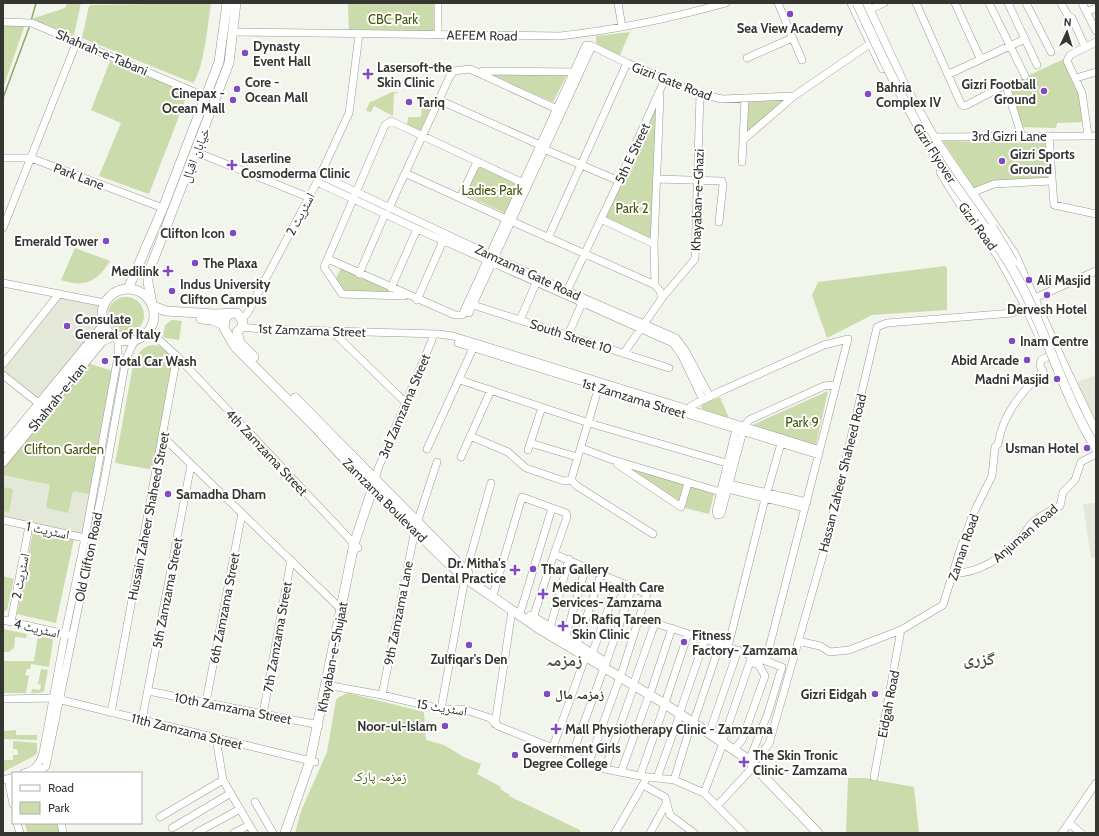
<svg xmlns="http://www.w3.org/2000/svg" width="1099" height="836" font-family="Cabin,'Noto Naskh Arabic',sans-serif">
<rect width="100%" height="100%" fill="#f2f5ec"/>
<path fill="#e3e8d8" d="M58 294 105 304 103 315 104 325 40 404 3 375V364Z
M1096 375V431L1072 384Z
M3 475 93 495 85 538 3 518Z
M1096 503V557L1091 558 1083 504Z"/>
<path fill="#ccdbac" d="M67 3H81L74 35 33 20 34 18 65 8Z
M211 3C208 22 204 70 193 83L82 38 89 6 91 5Z
M348 3H438V35H349Z
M3 22H26L3 88Z
M630 32 619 57 604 51 596 43V36Z
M1068 57 1076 78 1085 122 1057 123 1056 128 1019 127 1006 86Z
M110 61 187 91 188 93 149 194 99 176 121 123 91 110Z
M492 75H567L553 102Z
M392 92H399L394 94 393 116 374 106 371 112 366 111 370 101 371 102Z
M660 92 654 244 601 219Z
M794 96 743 140 745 99Z
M422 107 430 109 420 132 407 127 408 117H421Z
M943 141 1047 143 1049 180 974 188Z
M479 166 518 185 505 213 465 195Z
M75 248 110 261C97 282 85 288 61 280Z
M342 266 409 296 342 294 334 282Z
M945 266 947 268V310L872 315 827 338 812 295 818 282Z
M108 315a18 18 0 1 1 36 0a18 18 0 1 1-36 0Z
M172 320 182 321 179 340 165 338 163 336 165 325Z
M154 345C164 346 170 354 173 362L154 470 115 463 134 360H137C138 351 145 345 154 345Z
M85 362 115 372 93 495 73 491 68 513 46 508 50 485 3 475V467Z
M828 391 816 445 752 425Z
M720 397 729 418 702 409 701 407 703 404Z
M610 459 688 483 714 494 709 514 681 507Z
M3 487 13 489 9 512 3 511Z
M33 531 74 539 56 623 17 614Z
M3 576 14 579 7 610 4 611H3Z
M3 629 27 634 26 638 15 637 14 648 9 652H3Z
M38 636 52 639 53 641 49 667 31 664 30 669H27L25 675 29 676 26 693H3V661H34Z
M41 669 48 670 44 691 40 693H31L32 689 40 690 41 685 38 684Z
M348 693 424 712 426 740 444 745 464 757 481 764 477 774 501 787 500 789 510 795 509 796 580 830V833H295L301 811 327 752 336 700 339 697Z
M16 730V735H37V740L3 739V731Z
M13 741 37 743V753L34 756 3 772V760H13V755H18L17 749H13Z
M848 778H865L914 787 919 833H846Z
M25 823H58L60 833H27Z"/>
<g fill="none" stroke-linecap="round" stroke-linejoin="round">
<path stroke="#94a865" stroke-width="1.5" d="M31 21 36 3
M3 98 30 25"/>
<defs>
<path id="minor" d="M438 3V35
M618 3 622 27
M778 3 802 60
M916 3 961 104 964 106 967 105 1003 86H1006L1022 137
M955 3 980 58
M989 3 1025 76
M1008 3 1037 65
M1026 3 1051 52
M1061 3 1068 16 1072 18 1085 47
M1082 3 1096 31
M869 10 884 3
M1086 12 1096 8
M3 22 32 23 206 97
M234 32 560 36C616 30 672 18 726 3
M747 58 792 38
M478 73 483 71 577 72
M949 74 1025 39
M1076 78 1096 72
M439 100 540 145
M1088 135 1082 93 1067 61 1070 55 1096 42
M1049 136 1054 205 1096 214
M930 137 1096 136
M743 140 794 96 874 41
M544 149 619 181
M196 152 308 197
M3 158H31L163 208
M742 162 745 99
M405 173 506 219
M320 175 567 291 676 338 685 350 710 397
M657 179 722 181 723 184 719 222
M317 182 417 229 673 343 682 356 703 400
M971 193 994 184 1052 181
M460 198 477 162
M389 208 450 76 454 71 470 69 559 110
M601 219 654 244
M511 221 655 285 660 291 662 298
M3 228 77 41
M548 238 627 63
M328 259 455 315H462L466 312 469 313 592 46
M359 274 385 214
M3 283 105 303
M655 285 654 244 660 96
M391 288 417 229
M567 291 619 181 665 79
M404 296 342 294 324 267 385 125 391 121 523 183
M417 300 443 241
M473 305 669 368
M466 312 464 311 586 45 592 46 627 63 700 94 722 99 794 96
M242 318 247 314 317 182 349 113 359 35
M520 320 536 283
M242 327 260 329 438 334 453 336 820 450
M333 332 405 402
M568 335 582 303
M458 343 819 455
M624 353 662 298 695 259 700 94
M177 356 358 548
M3 364 59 294
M3 375 42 406
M460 380 589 423 733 465
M599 386 571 480 577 486 653 534
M687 411 691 406 721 391 824 345 848 339
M744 426 749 420 824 386 835 385
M736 429 716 511 717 515 721 514 743 431
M470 436 508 452 526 468 564 481 571 480
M163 437 344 612
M530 443 577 457
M581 448 610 459 724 493
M427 449 475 344
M528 450 542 407
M461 457 491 390
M617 464 681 507 688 483
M375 479 378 469 432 340 433 334
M729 484 807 502
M724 488 805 508
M3 520 89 539
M417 523 437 462
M466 572 491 483
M952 573C980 574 1000 558 1019 539 1024 535 1027 529 1031 524 1039 517 1051 510 1060 506L1063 492 1075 480 1081 462 1096 454
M494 592 522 497 566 513 567 517 554 554 647 594 639 618 720 644 782 667 768 713 751 756
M521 610 552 508
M533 618 554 554
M3 620 69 635
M11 622 28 531
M550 628 569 559
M565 638 586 567
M798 641 820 646 830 652 849 650 901 630 943 605 960 550 973 514 992 476 995 447 998 444C1003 413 1022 392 1043 371L1040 366 1041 360 1049 356
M577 645 601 574
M728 647 765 499 782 440
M592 654 618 582
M766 660 848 339
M606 663 632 588
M622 672 639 618
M635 680 655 623
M326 685 382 695 441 709H463L490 718 498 726 605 769 640 776 674 780 704 793 744 833
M148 691 319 725
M651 691 672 628
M382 695 415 530
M3 699 53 698 315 762
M666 700 688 634
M206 702 242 513
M441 709 465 578
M681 709 705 639
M111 713 177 356 149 331
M263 714 291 560
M695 718 720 644
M142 720 191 465
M495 724 512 610
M711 728 738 650
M724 737 751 659
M737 746 742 740 765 676 759 665 750 662
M553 747 585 658
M572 755 604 668
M756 760 769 744 826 544 877 327 887 323 1013 313 1035 298 1096 271
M589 762 620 677
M605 769 634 686
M621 772 649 695
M24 773C36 770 40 763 43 753L65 634 85 538 118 356V338
M38 773 46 766 104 482 126 359 135 340
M640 776 665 704
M874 777 901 630
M657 778 680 714
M3 780 13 777
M223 780 254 833
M674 780 692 721
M9 784 13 804
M643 785 665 797 670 815 694 833
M704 793 724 741
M255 802 273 833
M717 806 755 765
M160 817 223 780 216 738
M17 823 20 833
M61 823 63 833
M1069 823 1081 833
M172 828 231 793
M196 833 240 809
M234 833 249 825
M615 833 645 781
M650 833 666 804
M1062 833 1096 783"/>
<path id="major" d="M852 3 883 68
M866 3 904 85 934 138 1014 254 1063 364 1096 433
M941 172 965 211 999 256 1025 304 1043 343
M128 289 163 208 219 62 227 3
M102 315a26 26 0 1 1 52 0a26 26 0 1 1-52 0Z
M152 304 148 282V274L229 63 236 3
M153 306 166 311 215 314 237 313 243 321 242 327 237 332
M230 314 225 318 224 328 235 347 315 427 372 489 447 562 465 578 541 630 665 704 746 758 818 833
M201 319 212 320 224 325
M237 332 240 343 254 357
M295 398 468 573
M3 448 104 325
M3 462 102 341 114 336
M531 616 603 661
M285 833 310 761 354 544 374 484"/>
</defs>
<use href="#minor" stroke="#999c93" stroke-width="8"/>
<use href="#major" stroke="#999c93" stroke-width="10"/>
<use href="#minor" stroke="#fff" stroke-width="7"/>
<use href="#major" stroke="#fff" stroke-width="9"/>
<defs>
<path id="major-bridge" d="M857 3C883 60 910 116 944 169 968 205 996 239 1017 277 1047 332 1063 395 1096 448
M992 227 1013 262"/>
</defs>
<use href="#major-bridge" stroke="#999c93" stroke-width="10" stroke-linecap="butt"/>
<use href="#major-bridge" stroke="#fff" stroke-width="9"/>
</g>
<g fill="#824ac1" stroke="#fff" stroke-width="1.5">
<circle cx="790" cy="14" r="4"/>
<circle cx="245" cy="53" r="4"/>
<path d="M366 68h4v4h4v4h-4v4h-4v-4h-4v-4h4z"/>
<circle cx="237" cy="89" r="4"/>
<circle cx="1044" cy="91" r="4"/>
<circle cx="868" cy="94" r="4"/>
<circle cx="233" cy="100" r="4"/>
<circle cx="409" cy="102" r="4"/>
<circle cx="1002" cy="161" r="4"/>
<path d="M230 159h4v4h4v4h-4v4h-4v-4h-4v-4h4z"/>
<circle cx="233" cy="233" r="4"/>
<circle cx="106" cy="241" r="4"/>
<circle cx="195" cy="263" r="4"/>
<path d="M166 265h4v4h4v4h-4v4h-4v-4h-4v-4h4z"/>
<circle cx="1029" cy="280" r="4"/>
<circle cx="172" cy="291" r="4"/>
<circle cx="1047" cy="295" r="4"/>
<circle cx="67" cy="326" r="4"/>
<circle cx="1012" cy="341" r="4"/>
<circle cx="1027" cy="360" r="4"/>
<circle cx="105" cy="361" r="4"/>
<circle cx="1057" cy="379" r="4"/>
<circle cx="1087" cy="448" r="4"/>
<circle cx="168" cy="494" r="4"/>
<circle cx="533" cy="569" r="4"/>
<path d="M513 564h4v4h4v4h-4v4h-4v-4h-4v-4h4z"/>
<path d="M541 588h4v4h4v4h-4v4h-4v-4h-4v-4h4z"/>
<path d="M561 620h4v4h4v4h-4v4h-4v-4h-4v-4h4z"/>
<circle cx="684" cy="642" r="4"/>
<circle cx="469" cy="645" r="4"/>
<circle cx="547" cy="694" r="4"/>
<circle cx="875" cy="694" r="4"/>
<circle cx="445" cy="726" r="4"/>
<path d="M554 723h4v4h4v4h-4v4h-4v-4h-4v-4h4z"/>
<circle cx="515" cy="755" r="4"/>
<path d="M742 756h4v4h4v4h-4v4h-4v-4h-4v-4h4z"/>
</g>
<g text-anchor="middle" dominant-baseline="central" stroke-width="4" stroke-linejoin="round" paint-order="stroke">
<g font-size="13" fill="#445607" stroke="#fff">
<text x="393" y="19">CBC Park</text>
<text x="492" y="190">Ladies Park</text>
<text x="632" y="208">Park 2</text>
<text x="802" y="422">Park 9</text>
<text x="64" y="449">Clifton Garden</text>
<text x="380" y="776">زمزمہ پارک</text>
</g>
<g font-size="13" font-weight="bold" fill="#353632" stroke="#fff" text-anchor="start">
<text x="790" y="28" text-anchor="middle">Sea View Academy</text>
<text x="253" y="46">Dynasty<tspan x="253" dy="15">Event Hall</tspan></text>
<text x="377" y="67">Lasersoft-the<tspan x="377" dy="15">Skin Clinic</tspan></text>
<text x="245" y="82">Core -<tspan x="245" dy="15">Ocean Mall</tspan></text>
<text x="1036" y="84" text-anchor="end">Gizri Football<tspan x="1036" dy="15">Ground</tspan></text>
<text x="876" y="87">Bahria<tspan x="876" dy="15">Complex IV</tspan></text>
<text x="225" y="93" text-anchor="end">Cinepax -<tspan x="225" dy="15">Ocean Mall</tspan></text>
<text x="417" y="102">Tariq</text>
<text x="1010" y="154">Gizri Sports<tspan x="1010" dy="15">Ground</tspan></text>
<text x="241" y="158">Laserline<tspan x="241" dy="15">Cosmoderma Clinic</tspan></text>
<text x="225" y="233" text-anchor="end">Clifton Icon</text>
<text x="98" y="241" text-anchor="end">Emerald Tower</text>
<text x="203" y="263">The Plaxa</text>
<text x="159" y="271" text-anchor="end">Medilink</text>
<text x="1037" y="280">Ali Masjid</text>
<text x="180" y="284">Indus University<tspan x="180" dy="15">Clifton Campus</tspan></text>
<text x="1047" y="309" text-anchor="middle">Dervesh Hotel</text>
<text x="75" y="319">Consulate<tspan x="75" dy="15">General of Italy</tspan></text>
<text x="1020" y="341">Inam Centre</text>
<text x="1019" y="360" text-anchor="end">Abid Arcade</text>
<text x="113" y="361">Total Car Wash</text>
<text x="1049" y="379" text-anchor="end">Madni Masjid</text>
<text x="1079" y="448" text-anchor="end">Usman Hotel</text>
<text x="176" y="494">Samadha Dham</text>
<text x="506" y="563" text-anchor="end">Dr. Mitha's<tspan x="506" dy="15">Dental Practice</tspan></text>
<text x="541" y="569">Thar Gallery</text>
<text x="552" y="587">Medical Health Care<tspan x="552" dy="15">Services- Zamzama</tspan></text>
<text x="572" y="619">Dr. Rafiq Tareen<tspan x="572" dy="15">Skin Clinic</tspan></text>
<text x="692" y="635">Fitness<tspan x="692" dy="15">Factory- Zamzama</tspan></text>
<text x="469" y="659" text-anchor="middle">Zulfiqar's Den</text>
<text x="555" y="694">زمزمہ مال</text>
<text x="867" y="694" text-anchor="end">Gizri Eidgah</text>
<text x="437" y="726" text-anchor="end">Noor-ul-Islam</text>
<text x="565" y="729">Mall Physiotherapy Clinic - Zamzama</text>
<text x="523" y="748">Government Girls<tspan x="523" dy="15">Degree College</tspan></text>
<text x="753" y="755">The Skin Tronic<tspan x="753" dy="15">Clinic- Zamzama</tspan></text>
</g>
<g font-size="13" fill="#353632" stroke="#fff">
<text transform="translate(482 35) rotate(1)">AEFEM Road</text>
<text transform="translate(102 52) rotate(23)">Shahrah-e-Tabani</text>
<text transform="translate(672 81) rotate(21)">Gizri Gate Road</text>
<text x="1009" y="136">3rd Gizri Lane</text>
<text transform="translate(632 153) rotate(-65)">5th E Street</text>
<text transform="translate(935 153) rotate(57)">Gizri Flyover</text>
<text transform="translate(195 155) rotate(-69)">خیابان اقبال</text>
<text transform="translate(79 176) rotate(21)">Park Lane</text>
<text transform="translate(697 200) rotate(-88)">Khayaban-e-Ghazi</text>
<text transform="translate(300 214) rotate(-62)">اسٹریٹ 2</text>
<text transform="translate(978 226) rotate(54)">Gizri Road</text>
<text transform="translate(528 272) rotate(25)">Zamzama Gate Road</text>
<text transform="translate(312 330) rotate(2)">1st Zamzama Street</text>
<text transform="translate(571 336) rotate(18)">South Street 10</text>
<text transform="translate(57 397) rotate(-51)">Shahrah-e-Iran</text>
<text transform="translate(634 398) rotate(17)">1st Zamzama Street</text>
<text transform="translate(404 406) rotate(-67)">3rd Zamzama Street</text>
<text transform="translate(267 452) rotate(47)">4th Zamzama Street</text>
<text transform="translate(842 473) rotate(-76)">Hassan Zaheer Shaheed Road</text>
<text transform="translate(385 500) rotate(45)">Zamzama Boulevard</text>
<text transform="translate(148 516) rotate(-79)">Hussain Zaheer Shaheed Street</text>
<text transform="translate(48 530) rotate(12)">اسٹریٹ 1</text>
<text transform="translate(1025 533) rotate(-41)">Anjuman Road</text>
<text transform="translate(963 547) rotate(-71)">Zaman Road</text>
<text transform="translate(88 557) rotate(-78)">Old Clifton Road</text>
<text transform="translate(20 576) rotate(-79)">اسٹریٹ 2</text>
<text transform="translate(167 593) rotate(-79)">5th Zamzama Street</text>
<text transform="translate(224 608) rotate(-79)">6th Zamzama Street</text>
<text transform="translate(398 613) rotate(-79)">9th Zamzama Lane</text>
<text transform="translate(37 628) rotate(13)">اسٹریٹ 4</text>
<text transform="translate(277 637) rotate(-80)">7th Zamzama Street</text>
<text transform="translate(332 657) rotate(-79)">Khayaban-e-Shujaat</text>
<text transform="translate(888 704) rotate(-79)">Eidgah Road</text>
<text transform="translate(442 707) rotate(9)">اسٹریٹ 15</text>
<text transform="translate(233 708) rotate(11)">10th Zamzama Street</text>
<text transform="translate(187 731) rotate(14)">11th Zamzama Street</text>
</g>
<g font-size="17" font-weight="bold" fill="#50534b" stroke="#fff">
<text x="979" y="659">گزری</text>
<text x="564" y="660">زمزمہ</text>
</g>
</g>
<rect width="1099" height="836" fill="none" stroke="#353632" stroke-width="8"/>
<rect x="12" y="772" width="130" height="52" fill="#ffffff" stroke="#aeafad"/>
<rect x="20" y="785" width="20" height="6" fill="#ffffff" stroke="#aeafad"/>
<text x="48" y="792" font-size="12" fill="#353632">Road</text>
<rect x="20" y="802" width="20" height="12" fill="#ccdbac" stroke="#aeafad"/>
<text x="48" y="812" font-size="12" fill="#353632">Park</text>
<g transform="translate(1067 32) rotate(4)" stroke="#ffffff" stroke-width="3" paint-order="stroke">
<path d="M0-3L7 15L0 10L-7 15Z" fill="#353632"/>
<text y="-6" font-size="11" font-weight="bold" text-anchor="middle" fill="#353632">N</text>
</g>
</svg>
